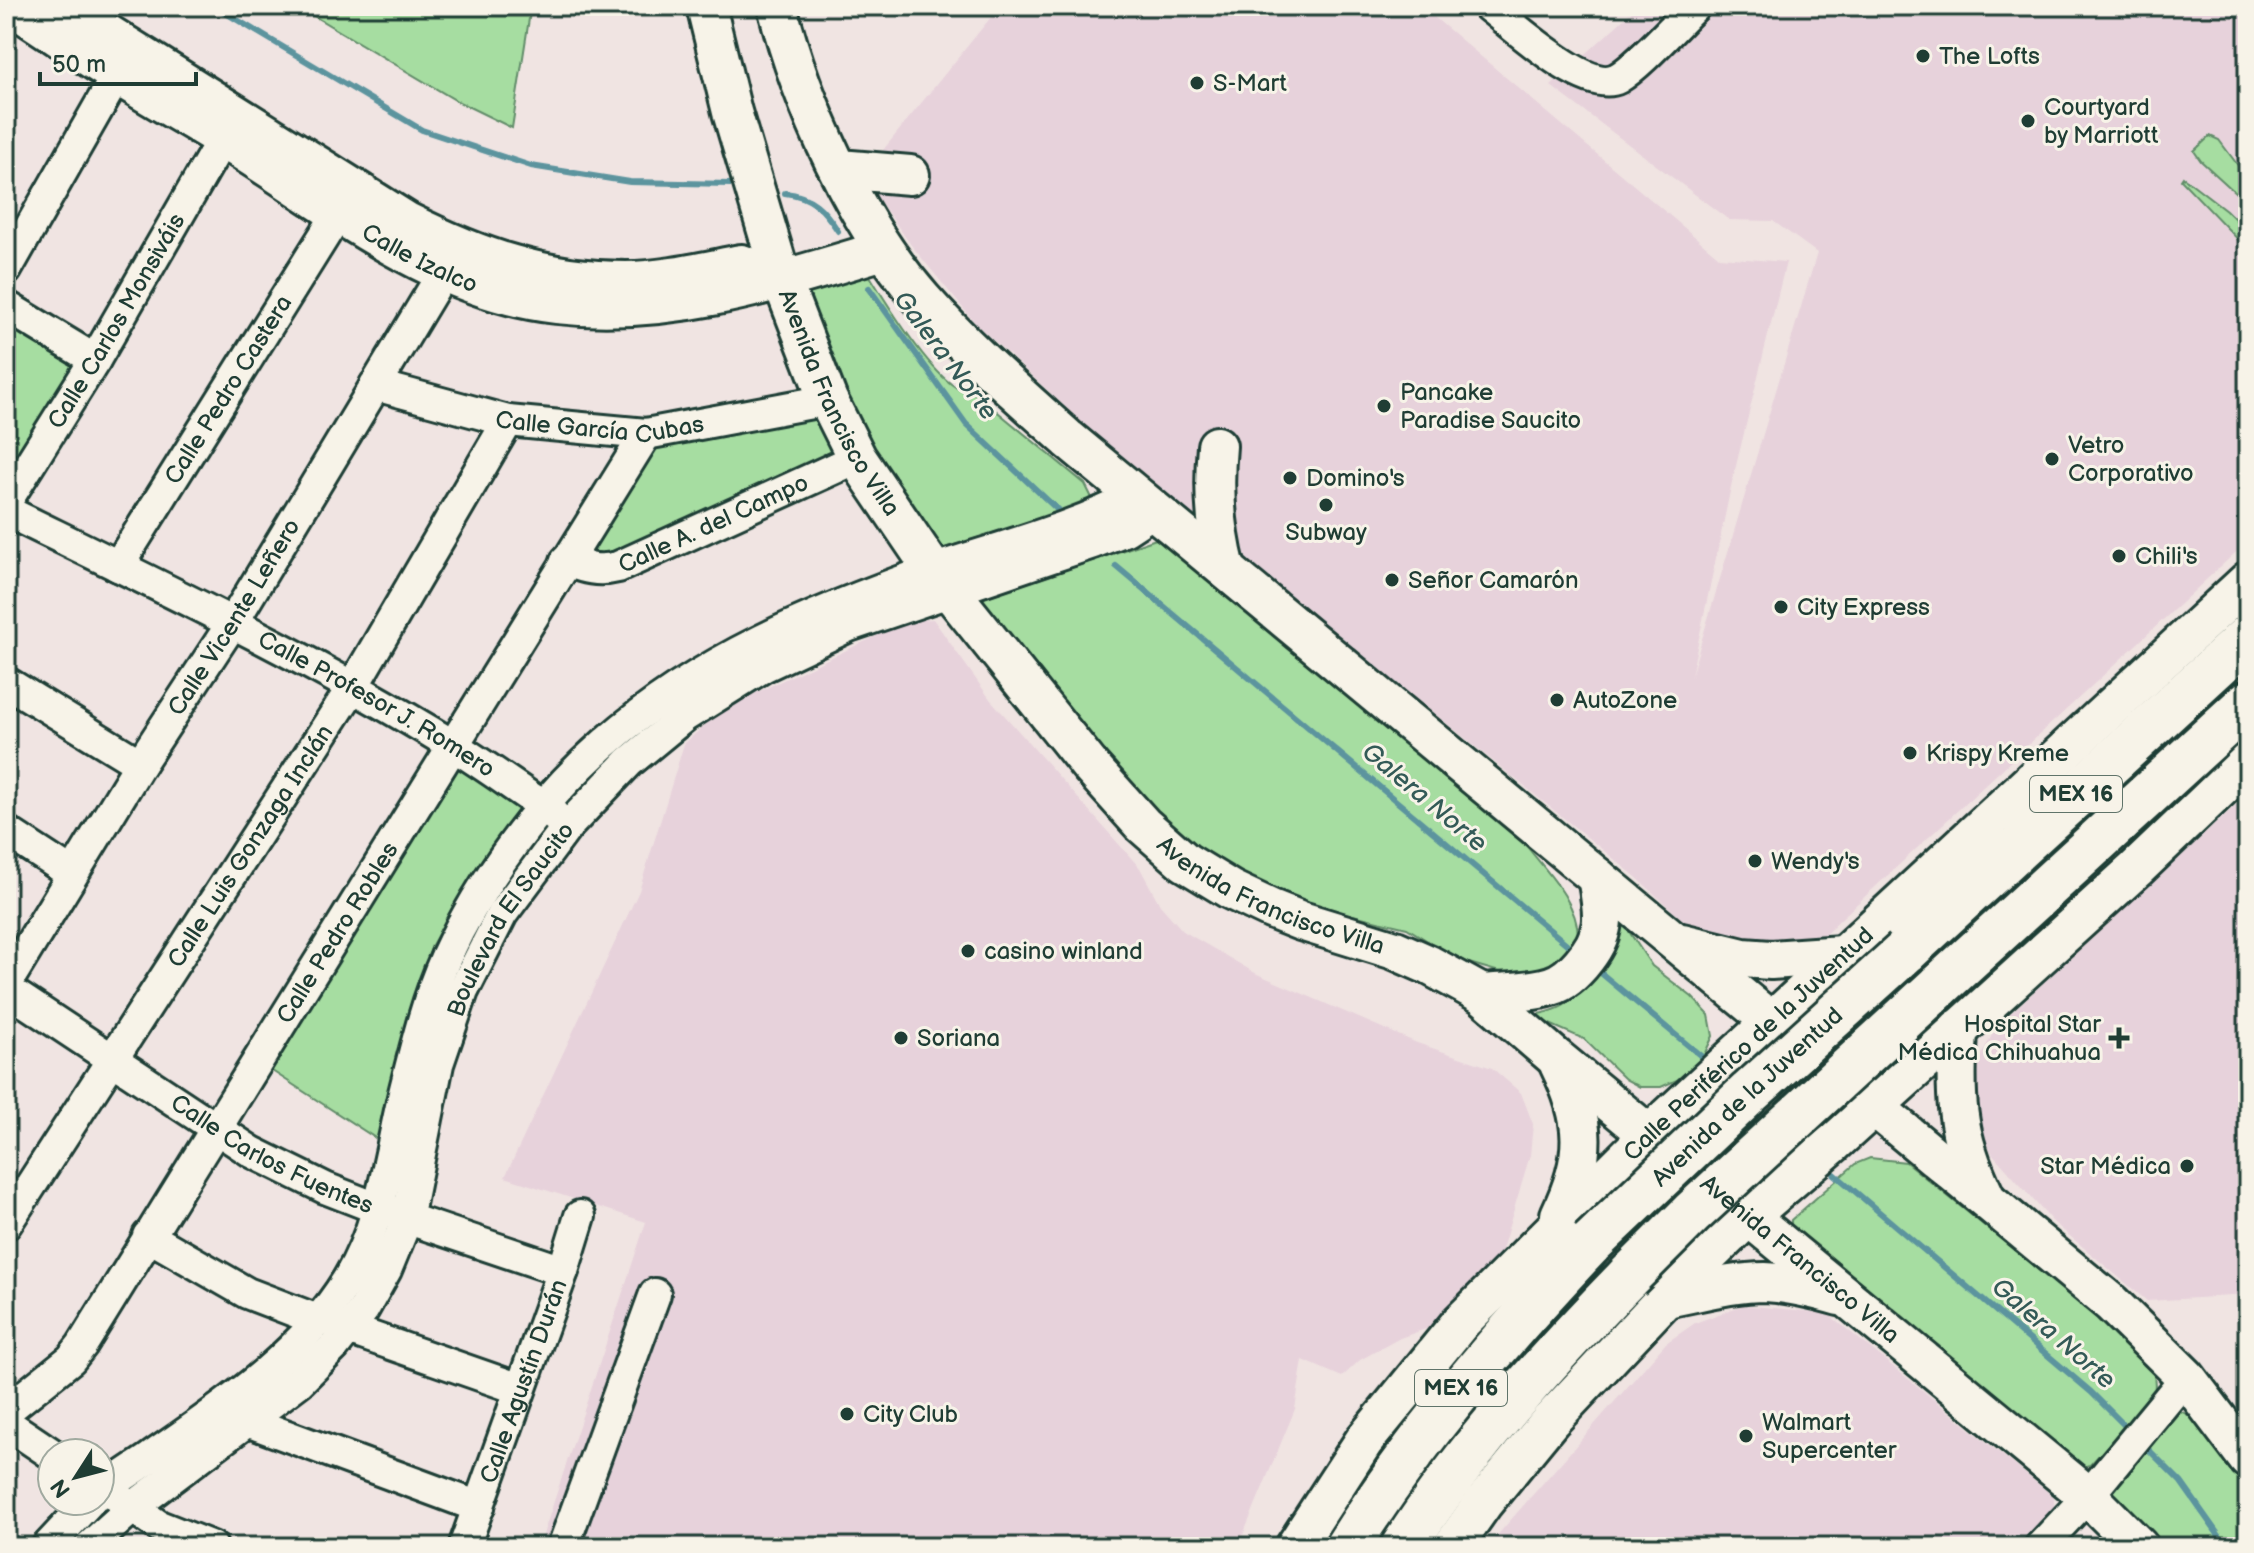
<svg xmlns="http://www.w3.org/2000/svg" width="2254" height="1553" font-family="'Balsamiq Sans',sans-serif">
<rect width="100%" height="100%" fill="#f0e4e2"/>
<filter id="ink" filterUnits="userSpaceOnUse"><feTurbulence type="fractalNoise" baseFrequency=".0125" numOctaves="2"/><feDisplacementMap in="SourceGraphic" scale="16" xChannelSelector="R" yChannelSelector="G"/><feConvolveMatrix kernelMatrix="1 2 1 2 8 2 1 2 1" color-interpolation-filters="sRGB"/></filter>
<g filter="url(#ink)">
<path fill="#e7d2db" d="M1000 6H1421L1719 257 1786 262 1732 482 1691 676 1817 253 1773 221 1729 220 1551 86 1638 6H2248V541L1817 941 1746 946 1687 924 1635 876 1129 466 976 324 911 245 862 176Z
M933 619 990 699 1140 868 1160 905 1183 931 1257 974 1417 1043 1492 1068 1521 1093 1533 1124 1530 1155 1501 1253 1431 1327 1400 1338 1360 1360 1342 1377 1303 1360 1295 1409 1238 1547H539L646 1222 505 1177 639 891 684 744 722 709 908 621Z
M2248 794V1295L2147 1301 2052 1221 1991 1152 1978 1121 1976 1090 1980 1058 1996 1027Z
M1743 1305 1827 1313 2054 1497V1510L2021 1547H1487L1666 1343 1695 1323Z"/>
<path fill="#a6dda1" stroke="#628d6a" stroke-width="2" d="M297 6H531L512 128 457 101Z
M2210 136 2219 140 2248 179V204L2201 161 2194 151Z
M2183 177 2226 210 2248 232V250L2181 180Z
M870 276C887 304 931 375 959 389 963 392 971 392 976 394L1085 484 1091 496 1084 505 938 550 867 445 800 289Z
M6 323 74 364 6 470Z
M807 419 820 420 834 451 821 464 653 533 610 559 585 555 649 450 658 444Z
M1159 538 1521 839C1541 866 1578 900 1578 936 1578 944 1573 953 1570 960L1538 977 1503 973 1469 963 1442 950 1407 928 1294 901 1227 868 1173 828 1149 807 977 600Z
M461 760 525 807 474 871 432 945 391 1078 380 1141 269 1069Z
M1622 921 1652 966 1692 997 1709 1015 1713 1036 1702 1059 1677 1080 1661 1087H1640L1625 1079 1584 1039 1529 1015C1542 1014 1560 1010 1571 1000 1586 986 1615 941 1622 921Z
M1870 1158 1906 1162 2141 1353C2153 1368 2157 1376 2154 1395L2090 1465 2077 1468 1791 1234V1220L1855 1164Z
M2179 1411C2198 1415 2241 1471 2248 1490 2252 1503 2248 1532 2248 1547H2164L2114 1499V1483L2169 1418Z"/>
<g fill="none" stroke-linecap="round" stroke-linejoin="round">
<path stroke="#5c949e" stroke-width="6" d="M214 6 422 130 531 166 630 182 731 184
M785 193C812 196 824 209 838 231
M869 288 966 424 1061 513
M1116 566 1575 951
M1596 969 1707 1061
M1831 1171 2091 1392 2130 1431
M2141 1442 2181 1482 2227 1547"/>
<defs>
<g id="minor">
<path d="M1488 6C1513 25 1587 95 1618 78 1640 65 1675 25 1695 6"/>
<path d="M6 270 117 75"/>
<path d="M6 306 95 360"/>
<path id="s1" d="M375 385 508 421 646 434 828 400"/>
<path id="s2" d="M6 502 95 360 223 138"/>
<path id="s3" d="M6 511C157 585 309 657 452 745 483 764 513 786 543 806L557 818"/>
<path id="s4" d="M566 561C586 568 598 572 618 567L857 458"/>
<path id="s5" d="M118 566 339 212"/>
<path d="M6 682 140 764"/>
<path d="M6 831 72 874"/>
<path id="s6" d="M6 984 140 764 233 622 455 253"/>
<path id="s7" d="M6 989 252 1152 325 1188 379 1209 563 1271"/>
<path id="s8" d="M6 1224 352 688 508 421"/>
<path d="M148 1236 247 1293 320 1321"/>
<path d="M348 1329 520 1389"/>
<path id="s9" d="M6 1411 71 1359 82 1345 646 434"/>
<path d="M247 1421 479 1507"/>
<path d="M6 1423 52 1454"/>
<path d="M100 1493C116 1480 134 1469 150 1458 223 1407 301 1356 348 1279 383 1221 389 1154 405 1089 416 1045 427 999 446 957 481 880 541 799 605 743 700 659 817 611 935 569 1003 546 1073 529 1137 495"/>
<path d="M119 1498 159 1526 212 1547"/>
<path d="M47 1547 90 1501"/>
<path id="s10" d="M89 1547 132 1508 299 1382 335 1346 364 1309 386 1270 407 1219 438 1064 463 991 502 914 567 827 629 762 685 716 763 667 849 626 1093 543 1126 530 1155 511"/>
<path id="s11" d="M464 1547 563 1271 580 1216"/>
<path d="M563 1547 655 1294"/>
<path d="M2040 1547 2088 1496 2186 1377"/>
</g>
<g id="major">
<path id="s12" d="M12 6C48 29 83 54 119 76 158 101 199 123 238 148 337 210 437 291 557 304 670 317 777 282 883 250"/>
<path d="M63 6 407 222C479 258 545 281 626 281 664 281 704 271 742 264"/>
<path id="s13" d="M706 6 732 112 782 281 828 400 857 458 933 570 1090 766 1143 825 1185 862 1231 890 1271 909 1301 921 1395 950 1429 965 1482 994 1556 1058 2088 1496 2139 1547"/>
<path d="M777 6C802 105 855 222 922 299 967 350 1018 394 1068 439L2111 1303 2186 1377 2248 1459"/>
<path d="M839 169 910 175"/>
<path d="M1217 446C1213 488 1215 527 1226 569"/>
<path d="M1682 943 1743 958 1771 960 1842 955"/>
<path d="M1482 994C1505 992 1529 993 1551 986 1564 982 1572 974 1581 964 1608 933 1604 915 1597 877"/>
<path d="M1958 1029C1955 1096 1954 1132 1984 1194"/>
<path d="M1559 1064C1587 1121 1588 1157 1560 1215"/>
<path d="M1591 1208C1628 1222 1655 1261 1666 1298 1698 1292 1732 1282 1765 1282 1790 1283 1815 1289 1839 1296"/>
<path id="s14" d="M1295 1547 1364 1441 1461 1322 1649 1135 2248 581"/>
<path d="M1452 1547 1483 1503 1550 1421 1676 1287 1748 1217 1834 1143 2136 869 2248 762"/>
</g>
<path id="highway" d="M1905 952 2248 637
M1938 987 2248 703
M1347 1547C1417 1436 1501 1338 1591 1243
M1403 1547C1467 1448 1546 1361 1628 1277"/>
</defs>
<use href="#minor" stroke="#1f3d34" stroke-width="36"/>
<use href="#major" stroke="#1f3d34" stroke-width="44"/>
<use href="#highway" stroke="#1f3d34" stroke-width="50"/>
<use href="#minor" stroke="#f7f3e8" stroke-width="30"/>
<use href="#major" stroke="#f7f3e8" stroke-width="38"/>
<use href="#highway" stroke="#f7f3e8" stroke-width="44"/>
<defs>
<g id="highway-bridge">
<path id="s15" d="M1591 1243 1750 1092 1905 952"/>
<path d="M1628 1277 1692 1213 1938 987"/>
</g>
</defs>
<use href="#highway-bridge" stroke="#1f3d34" stroke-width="50" stroke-linecap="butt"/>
<use href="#highway-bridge" stroke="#f7f3e8" stroke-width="44"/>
</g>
</g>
<g fill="#1f3d34" stroke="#f7f3e8" stroke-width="3">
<circle cx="1923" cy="56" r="8"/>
<circle cx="1197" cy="83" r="8"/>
<circle cx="2028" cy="121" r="8"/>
<circle cx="1384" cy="406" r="8"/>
<circle cx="2052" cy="459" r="8"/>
<circle cx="1290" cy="478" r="8"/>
<circle cx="1326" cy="505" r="8"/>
<circle cx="2119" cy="556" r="8"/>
<circle cx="1392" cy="580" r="8"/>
<circle cx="1781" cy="607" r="8"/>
<circle cx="1557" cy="700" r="8"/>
<circle cx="1910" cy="753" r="8"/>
<circle cx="1755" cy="861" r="8"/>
<circle cx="968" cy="951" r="8"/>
<circle cx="901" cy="1038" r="8"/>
<path d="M2115 1026h8v8h8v8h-8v8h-8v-8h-8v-8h8z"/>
<circle cx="2187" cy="1166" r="8"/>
<circle cx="847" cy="1414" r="8"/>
<circle cx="1746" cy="1436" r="8"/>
</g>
<g text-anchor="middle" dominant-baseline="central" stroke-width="6" stroke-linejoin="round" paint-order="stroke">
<g fill="#f7f3e8" stroke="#60746a" stroke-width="2">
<rect x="2030" y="776" width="92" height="36" rx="6"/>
<rect x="1415" y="1370" width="92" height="36" rx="6"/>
</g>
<g font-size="22" font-weight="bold" fill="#1f3d34">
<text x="2076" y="794">MEX 16</text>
<text x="1461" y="1388">MEX 16</text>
</g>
<g font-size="24" fill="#1f3d34" stroke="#f7f3e8" text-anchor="start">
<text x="1939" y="56">The Lofts</text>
<text x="1213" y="83">S-Mart</text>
<text x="2044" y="107">Courtyard<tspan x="2044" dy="28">by Marriott</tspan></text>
<text x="1400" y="392">Pancake<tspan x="1400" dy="28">Paradise Saucito</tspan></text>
<text x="2068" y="445">Vetro<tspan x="2068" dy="28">Corporativo</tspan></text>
<text x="1306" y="478">Domino's</text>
<text x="1326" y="532" text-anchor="middle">Subway</text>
<text x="2135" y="556">Chili's</text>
<text x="1408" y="580">Señor Camarón</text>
<text x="1797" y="607">City Express</text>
<text x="1573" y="700">AutoZone</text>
<text x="1926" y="753">Krispy Kreme</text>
<text x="1771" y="861">Wendy's</text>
<text x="984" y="951">casino winland</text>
<text x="2101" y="1024" text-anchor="end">Hospital Star<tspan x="2101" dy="28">Médica Chihuahua</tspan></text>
<text x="917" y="1038">Soriana</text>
<text x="2171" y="1166" text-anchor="end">Star Médica</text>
<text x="863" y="1414">City Club</text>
<text x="1762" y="1422">Walmart<tspan x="1762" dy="28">Supercenter</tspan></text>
</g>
<g font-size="24" fill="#1f3d34" stroke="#f7f3e8">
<text stroke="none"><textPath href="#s12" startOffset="480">Calle Izalco</textPath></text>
<text stroke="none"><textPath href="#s2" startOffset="212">Calle Carlos Monsiváis</textPath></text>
<text stroke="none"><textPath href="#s5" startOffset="208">Calle Pedro Castera</textPath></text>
<text stroke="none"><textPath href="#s13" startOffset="420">Avenida Francisco Villa</textPath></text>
<text stroke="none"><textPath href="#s1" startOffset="230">Calle García Cubas</textPath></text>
<text stroke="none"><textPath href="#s4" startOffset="158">Calle A. del Campo</textPath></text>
<text stroke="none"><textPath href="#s6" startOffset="432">Calle Vicente Leñero</textPath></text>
<text stroke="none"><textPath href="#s3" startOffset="418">Calle Profesor J. Romero</textPath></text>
<text stroke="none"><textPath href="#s8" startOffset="450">Calle Luis Gonzaga Inclán</textPath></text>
<text stroke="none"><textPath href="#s13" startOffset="1092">Avenida Francisco Villa</textPath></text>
<text stroke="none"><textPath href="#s10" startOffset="786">Boulevard El Saucito</textPath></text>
<text stroke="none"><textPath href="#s9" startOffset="586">Calle Pedro Robles</textPath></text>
<text stroke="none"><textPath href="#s14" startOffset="680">Calle Periférico de la Juventud</textPath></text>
<text stroke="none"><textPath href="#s15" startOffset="214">Avenida de la Juventud</textPath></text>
<text stroke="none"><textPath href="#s7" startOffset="314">Calle Carlos Fuentes</textPath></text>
<text stroke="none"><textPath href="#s13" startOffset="1740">Avenida Francisco Villa</textPath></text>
<text stroke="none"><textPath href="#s11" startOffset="176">Calle Agustín Durán</textPath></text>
</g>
<g font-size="26" font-style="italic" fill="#335a57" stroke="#f7f3e8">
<text transform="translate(945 356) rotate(53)">Galera Norte</text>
<text transform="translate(1424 798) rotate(40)">Galera Norte</text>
<text transform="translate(2053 1334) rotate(41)">Galera Norte</text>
</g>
</g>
<rect width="2254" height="1553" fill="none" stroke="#f7f3e8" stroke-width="32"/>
<rect x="16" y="16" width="2222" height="1521" fill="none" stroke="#1f3d34" stroke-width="3" filter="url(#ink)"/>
<g transform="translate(76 1477) rotate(234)"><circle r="38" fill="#f7f3e8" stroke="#a1aaa0" stroke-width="2"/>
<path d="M0-6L14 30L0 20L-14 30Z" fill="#1f3d34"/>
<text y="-12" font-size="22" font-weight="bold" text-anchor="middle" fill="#1f3d34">N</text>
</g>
<path d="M40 72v12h156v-12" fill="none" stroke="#1f3d34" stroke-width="4"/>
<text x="52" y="72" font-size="24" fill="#1f3d34" stroke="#f7f3e8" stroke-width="6" paint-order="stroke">50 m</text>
</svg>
